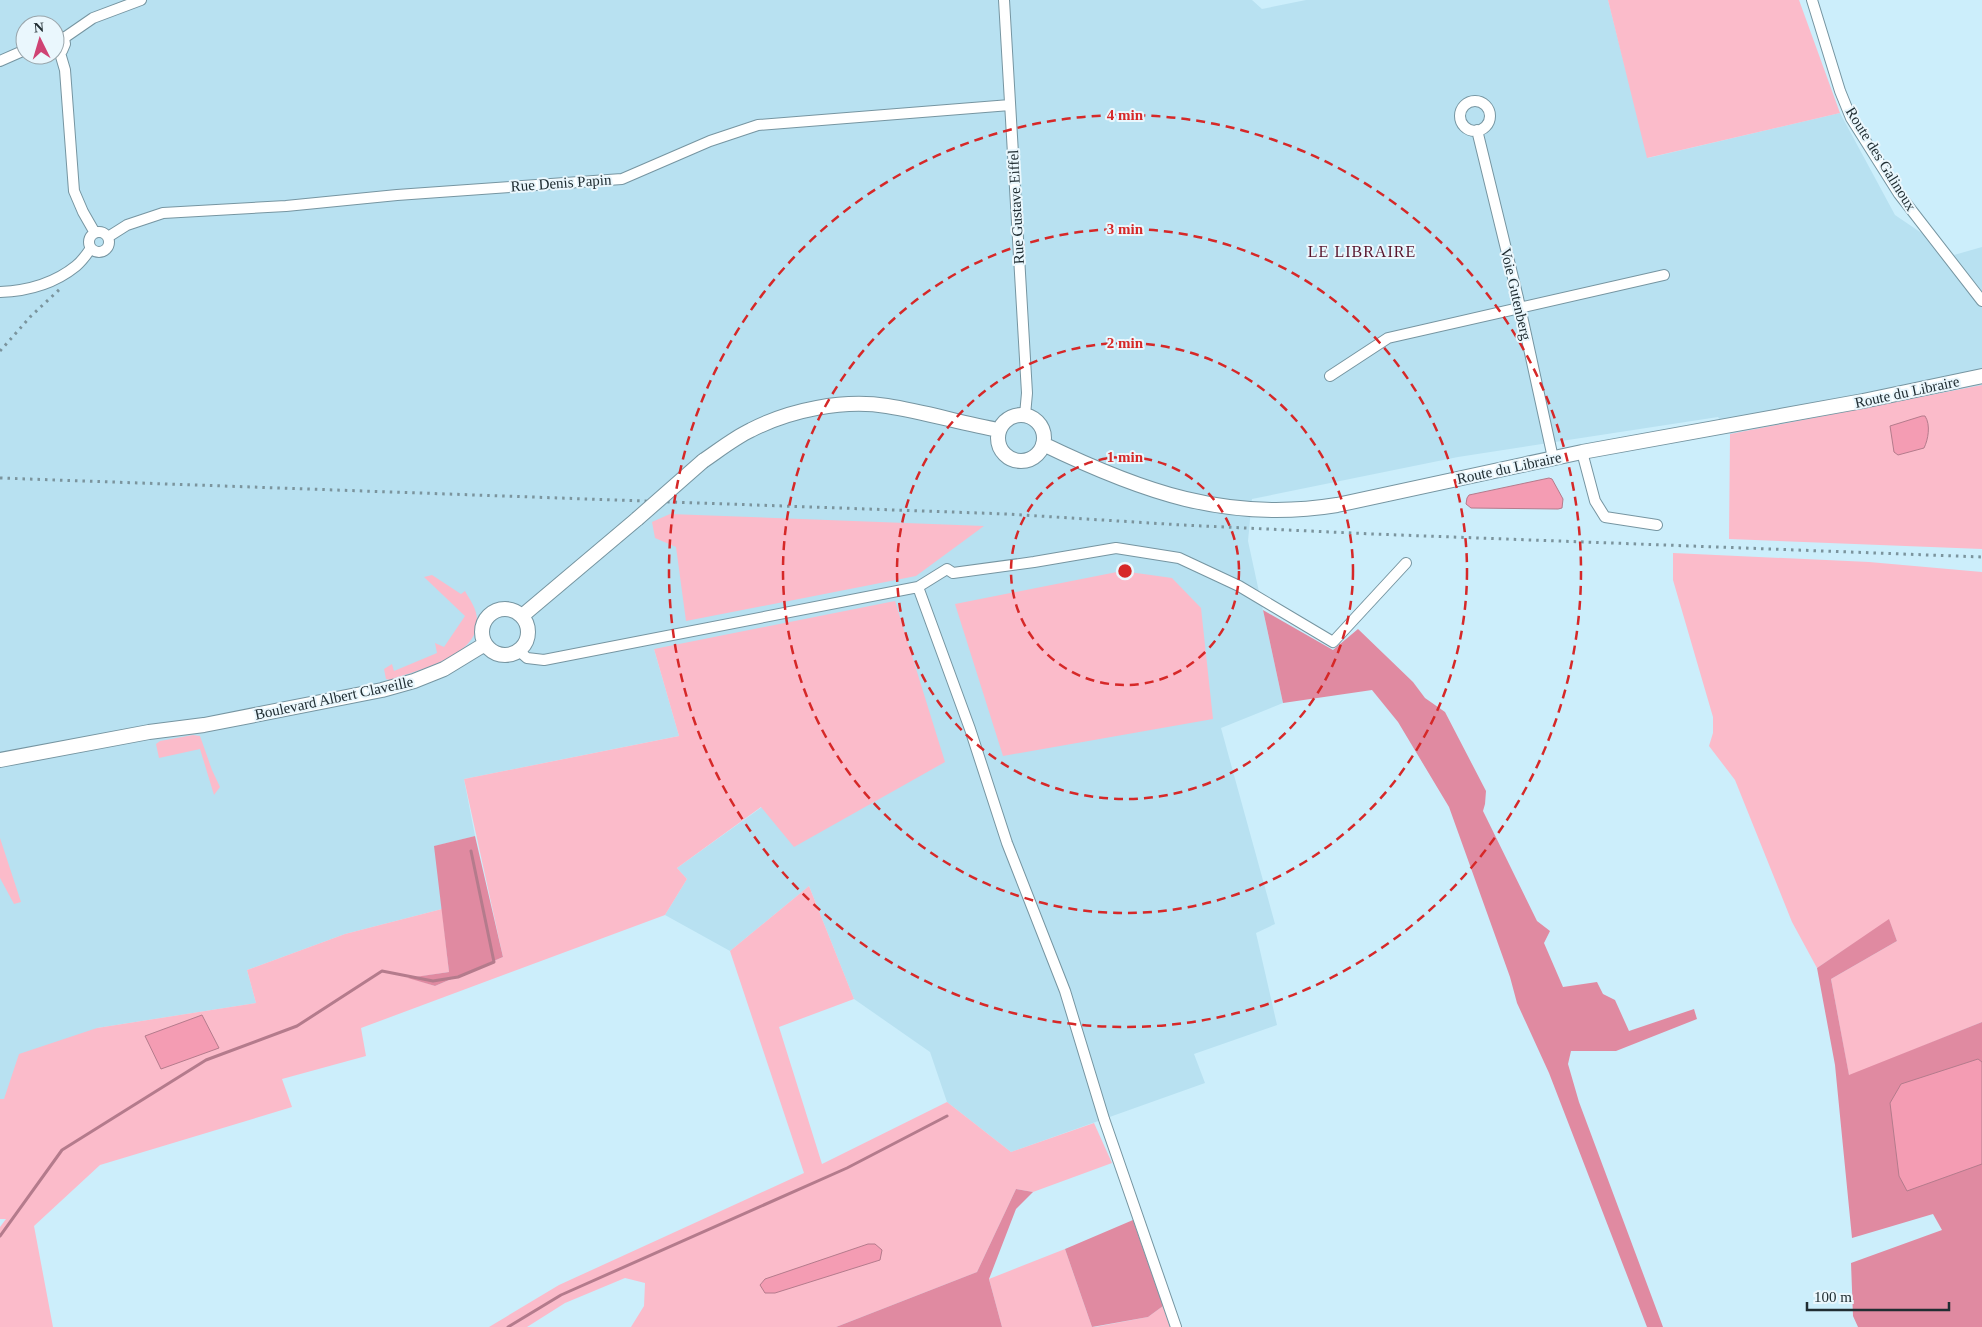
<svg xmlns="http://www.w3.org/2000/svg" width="1982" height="1327" font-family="'Times New Roman',serif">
<rect width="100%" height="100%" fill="#cceefb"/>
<path fill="#b8e1f1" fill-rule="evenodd" d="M0 0H1252L1262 9 1306 0H1608L1648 158 1840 113 1895 215 1954 255 1982 247V385L1730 434 1718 417 1458 457 1252 499 1248 541 1283 703 1221 728 1275 924 1256 933 1277 1025 1194 1054 1205 1083 1104 1119 1011 1152 947 1102 930 1052 854 999 809 886 730 951 665 915 687 879 677 868 762 807 654 649 679 736 464 779 475 836 435 846 442 909 345 934 247 970 256 1003 97 1028 4 1099H0ZM25 25H55V55H25Z"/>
<path fill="#fbbbca" d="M1608 0H1799L1840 113 1647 158Z
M1982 385V549L1729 539 1730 434Z
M670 514 984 526 916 576 686 621 676 547 655 538 652 522Z
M1673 553 1869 562 1982 572V1022L1849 1076 1831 979 1897 941 1889 920 1817 968 1792 922 1735 780 1709 746 1713 733V717L1673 580Z
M1122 571 1172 578 1201 608 1213 719 1003 756 955 604Z
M432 575 461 594 465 591C470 600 477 609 477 620 479 657 417 670 390 680L386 679 384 669 392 664 394 671 437 653 435 643 444 647 465 616 424 577Z
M895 601 945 762 794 847 761 807 677 868 687 879 665 915 361 1028 366 1056 282 1079 292 1107 100 1165 34 1226 53 1327H0V1227L6 1219H0V1099H4L19 1054 97 1028 256 1003 247 970 345 934 442 909 449 972 410 978 435 986 503 957 464 779 679 736 654 649Z
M193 735 200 736 212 770 220 787 214 795 200 749 159 758 156 744 160 741Z
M0 838 21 902 14 904 0 878Z
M809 886 854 999 779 1027 822 1164 947 1102 1011 1152 1094 1123 1112 1163 1033 1192 1016 1189 977 1272 836 1327H631L644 1306 645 1283 625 1278 565 1303 527 1327H489L559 1285 804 1173 730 951Z
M1065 1249 1092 1327H1002L989 1279Z
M1163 1306 1170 1327H1095L1148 1317Z"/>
<path fill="#e08aa1" d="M1263 610 1333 650 1358 629 1413 682 1425 698 1445 712 1486 791 1485 804 1483 811 1537 921 1550 931 1544 943 1563 987 1597 982 1603 994 1615 1000 1629 1031 1694 1009 1697 1019 1616 1051H1571L1568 1064 1579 1102 1663 1327H1647L1549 1073 1517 1003 1510 977 1449 807 1398 722 1372 690 1283 703Z
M475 836 503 957 435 986 408 978 449 972 434 846Z
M1889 919 1897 941 1831 979 1849 1075 1982 1022V1327H1858L1853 1316 1851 1263 1942 1230 1933 1214 1852 1238 1835 1065 1817 968Z
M1016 1189 1033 1192 1016 1209 989 1279 1002 1327H836L977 1272Z
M1133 1220 1163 1306 1148 1317 1092 1327 1065 1249Z"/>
<path fill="#f49cb3" stroke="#b47b8c" d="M1922 416H1925C1931 425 1928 440 1924 448L1898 455 1894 452 1890 426Z
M1549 478 1552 479 1563 499 1562 508 1558 509 1471 508 1466 504 1467 498 1469 495Z
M202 1015 219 1048 161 1069 145 1036Z
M1978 1059 1982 1062V1164L1907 1191 1899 1176 1890 1103 1901 1084Z
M868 1244H875L882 1250 880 1260 775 1293H765L760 1285 765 1279Z"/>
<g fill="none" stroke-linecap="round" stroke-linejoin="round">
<path stroke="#b47b8c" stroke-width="3" d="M0 1236 62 1150 206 1060 297 1026 382 971 433 981 458 977 494 962 471 851
M508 1327 561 1295 847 1168 947 1116"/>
<defs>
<path id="street" d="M1004 0 1027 393 1025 415
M1812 0 1840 91 1851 118 1899 194 1982 301
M55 34 64 38 65 44 62 51 55 53
M64 38 93 18 141 0
M60 53 65 70 74 191 83 212 95 233
M0 61 25 50
M1460 116a15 15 0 1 1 30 0a15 15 0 1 1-30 0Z
M1477 130 1518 298 1553 458
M89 242a10 10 0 1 1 20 0a10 10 0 1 1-20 0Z
M108 237 127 225 163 213 286 206 397 195 622 179 710 141 758 125 1010 105
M0 292C27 291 55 283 76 266 82 261 87 254 91 248
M1330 376 1388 338 1664 275
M1582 452 1595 501 1605 517 1657 525
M918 587 970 729 1007 843 1065 991 1104 1119 1176 1327
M519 651 527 658 544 660 918 587 947 569 953 573 1034 562 1116 548 1179 558 1239 586 1333 642 1406 563"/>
<path id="secondary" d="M998 438a23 23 0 1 1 46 0a23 23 0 1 1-46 0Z
M1043 444C1140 491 1227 523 1337 505L1582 452 1863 401 1982 376
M703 461C718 451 734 438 751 430 790 410 843 399 887 406 925 412 961 423 999 430
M482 632a23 23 0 1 1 46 0a23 23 0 1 1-46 0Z
M522 616 637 519
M0 760 149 732 204 725 382 690 414 681 444 669 485 644"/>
</defs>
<use href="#street" stroke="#7695a1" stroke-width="12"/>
<use href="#secondary" stroke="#7695a1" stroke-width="16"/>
<use href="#street" stroke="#fff" stroke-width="10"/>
<use href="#secondary" stroke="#fff" stroke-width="14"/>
<path stroke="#7b949d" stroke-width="3" stroke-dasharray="2.5 5" stroke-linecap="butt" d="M0 351 31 316 61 288
M0 478 1007 514 1182 525 1373 534 1982 557"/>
<defs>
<path id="secondary-bridge" d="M637 519 703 461"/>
</defs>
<use href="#secondary-bridge" stroke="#7695a1" stroke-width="16" stroke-linecap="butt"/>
<use href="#secondary-bridge" stroke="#fff" stroke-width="14"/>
</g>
<g fill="none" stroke="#d62828" stroke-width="2.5" stroke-dasharray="9 6">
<circle cx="1125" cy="571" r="114"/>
<circle cx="1125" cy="571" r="228"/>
<circle cx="1125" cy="571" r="342"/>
<circle cx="1125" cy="571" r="456"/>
</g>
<g text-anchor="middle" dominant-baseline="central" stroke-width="4" stroke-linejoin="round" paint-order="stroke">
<g font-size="15" fill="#202d32" stroke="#eaf7fd">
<text transform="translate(1881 159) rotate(58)">Route des Galinoux</text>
<text transform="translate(561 183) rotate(-4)">Rue Denis Papin</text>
<text transform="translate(1016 207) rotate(-93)">Rue Gustave Eiffel</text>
<text transform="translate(1516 294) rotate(77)">Voie Gutenberg</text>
<text transform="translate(1907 392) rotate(-12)">Route du Libraire</text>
<text transform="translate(1509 468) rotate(-12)">Route du Libraire</text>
<text transform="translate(334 698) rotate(-12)">Boulevard Albert Claveille</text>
</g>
<g font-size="16" letter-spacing="1" fill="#57142c" stroke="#eaf7fd">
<text x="1362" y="251">LE LIBRAIRE</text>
</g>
</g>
<circle cx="1125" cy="571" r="8" fill="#d62828" stroke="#eaf7fd" stroke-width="2.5"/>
<g font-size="15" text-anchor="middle" font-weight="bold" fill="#d62828" stroke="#eaf7fd" stroke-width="4" stroke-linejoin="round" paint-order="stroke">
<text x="1125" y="120">4 min</text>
<text x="1125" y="234">3 min</text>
<text x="1125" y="348">2 min</text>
<text x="1125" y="462">1 min</text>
</g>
<g transform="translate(40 40) rotate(355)"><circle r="24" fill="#eaf7fd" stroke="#99a6ac"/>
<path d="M0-4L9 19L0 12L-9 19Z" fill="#cf4374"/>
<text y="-8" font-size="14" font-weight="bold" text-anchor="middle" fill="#202d32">N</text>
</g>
<path d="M1807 1302v8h142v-8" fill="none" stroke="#202d32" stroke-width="2.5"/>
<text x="1814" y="1302" font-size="15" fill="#202d32" stroke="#eaf7fd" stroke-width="4" paint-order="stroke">100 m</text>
</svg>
